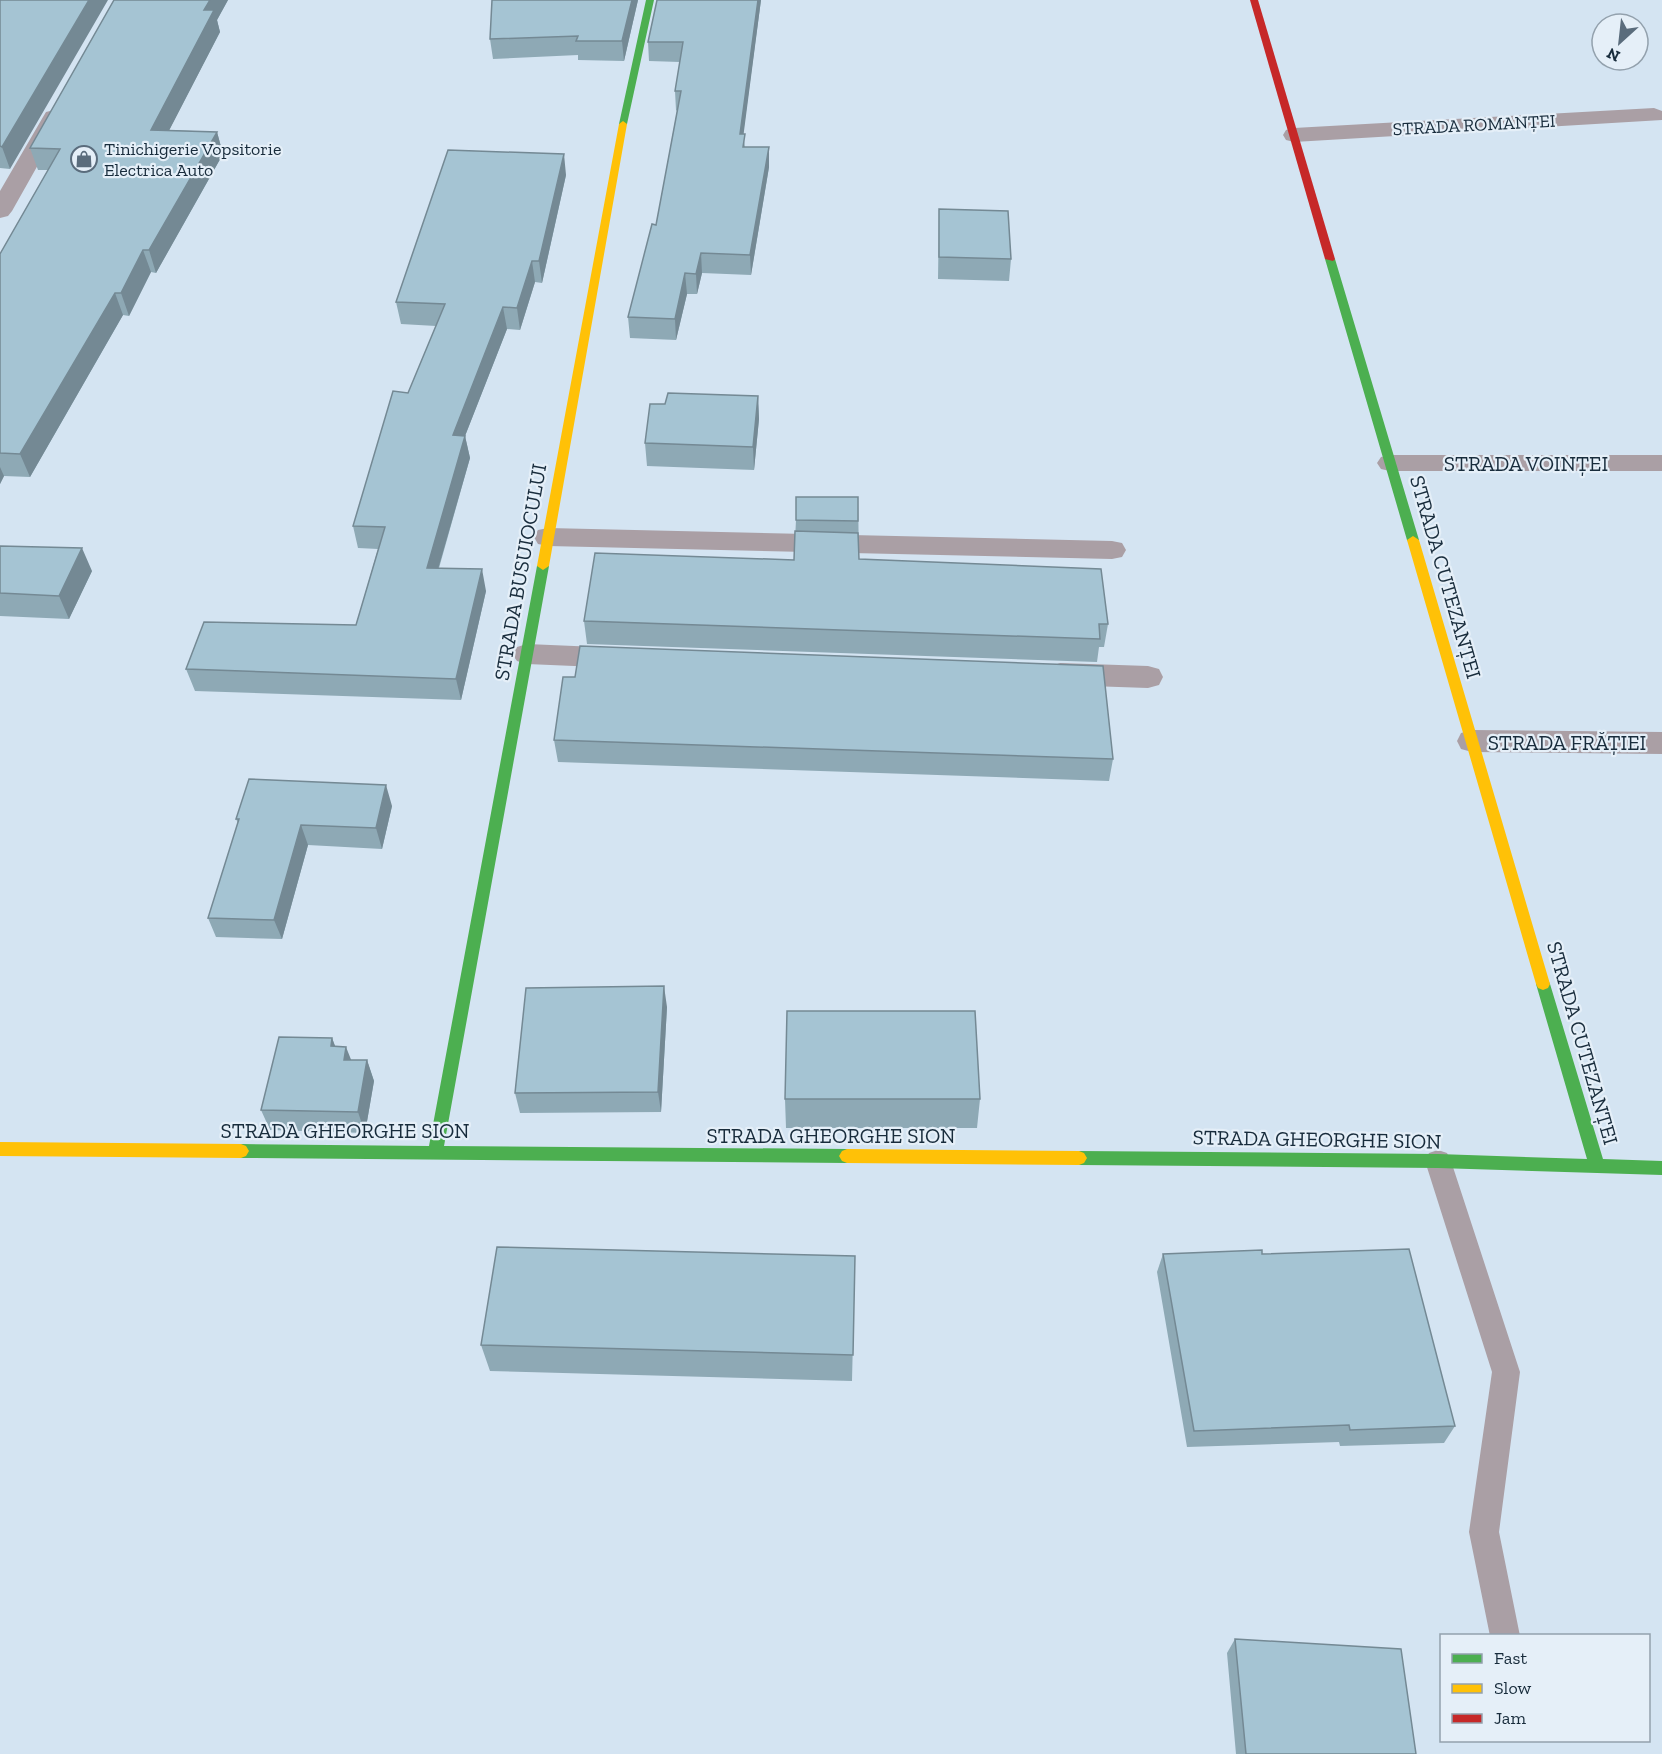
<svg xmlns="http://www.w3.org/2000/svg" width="1662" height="1754" font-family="'Zilla Slab',serif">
<rect width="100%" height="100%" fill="#d4e4f2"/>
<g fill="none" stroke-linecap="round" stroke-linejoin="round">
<path fill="#aa9fa5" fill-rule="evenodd" d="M1438 1150 1447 1153 1451 1161 1520 1372 1499 1532 1520 1636H1490L1469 1532 1492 1372 1425 1161 1429 1153Z"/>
<path fill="#aa9fa5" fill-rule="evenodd" d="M1654 108 1662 111V120L1294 142 1286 140 1283 135 1286 130 1294 128Z
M54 110 62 112 65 117 12 211 8 216 0 218V191L43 117 46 112Z
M1390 455H1662V471H1390L1381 469 1377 463 1381 457Z
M548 528 1112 541 1122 543 1126 550 1122 557 1112 559 548 546 538 544 534 537 538 530Z
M527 644 621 648 632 651 636 658 632 665 621 668 527 664 517 661 512 654 517 647Z
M1060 663 1148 666 1159 669 1163 677 1159 685 1148 688 1060 685 1049 681 1045 674 1049 667Z
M1472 730 1662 732V754L1472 752 1461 749 1457 741 1461 733Z"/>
<path fill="#4caf50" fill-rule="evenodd" d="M646 0H654L627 124 623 127 619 124Z
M1330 256 1335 259 1419 540 1417 543H1409L1407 540 1325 259Z
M543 562 549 566 444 1146 847 1149 852 1151 855 1156 852 1161 847 1163 241 1158 236 1156 233 1151 236 1146 241 1144 429 1146 537 566Z
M1543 978 1548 980 1550 984 1603 1159 1662 1161V1175L1438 1168 1079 1165 1074 1163 1071 1158 1074 1153 1079 1151 1438 1154 1587 1159 1536 984 1538 980Z"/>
<path fill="#ffc107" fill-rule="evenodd" d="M623 121 627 124 549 566 543 570 537 566 619 124Z
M1413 536 1419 540 1550 984 1548 988 1543 990 1538 988 1536 984 1407 540Z
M0 1142 241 1144 246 1146 249 1151 246 1156 241 1158 0 1156Z
M847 1149 1079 1151 1084 1153 1087 1158 1084 1163 1079 1165 847 1163 842 1161 839 1156 842 1151Z"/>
<path fill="#c62828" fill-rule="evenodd" d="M1250 0H1258L1335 259 1333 261 1325 259Z"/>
</g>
<path fill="#8ea9b5" d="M0 0 10 169 0 168Z
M114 0H228L217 20 220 32 169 130 217 132 223 154 156 273 151 272 129 316 123 315 30 477 4 476 0 484V254L48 170H38L30 148Z
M638 0 624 61 578 60V55L493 59 490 39Z
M657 0H761L743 134 745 147H769V167L751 275 702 273 697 294H687L676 340 630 338 628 317 656 225 677 111 676 110 675 91 680 62 649 61 648 42Z
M566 175 542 283 535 282 520 330 507 329 465 436 470 458 439 568 486 591 461 700 195 691 186 669 356 625 378 549 358 548 353 526 436 326 401 324 396 302Z
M939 209 1011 259 1009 281 938 279Z
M758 396 759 419 754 470 647 466 645 443 665 404Z
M858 497 859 559 1108 624 1104 647H1099L1097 662 587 644 584 621 794 560 796 520Z
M0 546 92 571 69 619 0 616Z
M554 740 1113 759 1109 781 558 762Z
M392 806 382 849 308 845 282 939 216 937 208 918 238 823 236 819Z
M667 1007 661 1112 520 1113 515 1093Z
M332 1038 335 1046 351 1060H367L374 1081 365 1133 270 1130 261 1110Z
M785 1099H980L977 1128H786Z
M1163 1254H1262L1455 1426 1444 1443 1340 1446 1339 1442 1187 1447 1157 1272Z
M855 1256 852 1381 490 1371 481 1345Z
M1235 1639 1416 1754H1236L1227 1653Z"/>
<path fill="#748994" d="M89 0H108L10 169 2 147Z
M210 0H228L217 20 220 32 158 152 151 130 204 10Z
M632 0H638L624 61 622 41Z
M758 0H761L741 154 740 134Z
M217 132 223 154 156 273 149 250Z
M769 147V167L751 275 750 255Z
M564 154 566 175 542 283 539 261Z
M143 250 151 272 129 316 121 293Z
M701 253 702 273 697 294 696 274Z
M532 261 535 282 520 330 517 308Z
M685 273 687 294 676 340 675 319Z
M115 293 123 315 30 477 20 454Z
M503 307 507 329 465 436 470 458 432 590 427 568 453 435Z
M758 396 759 419 754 470 753 447Z
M0 467 4 476 0 484Z
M82 548 92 571 69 619 59 596Z
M482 569 486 591 461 700 456 679Z
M386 785 392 806 382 849 376 828Z
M301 825 308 845 282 939 274 920Z
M664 986 667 1007 661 1112 658 1092Z
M332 1038 340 1059 331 1046Z
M346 1047 354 1067 344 1060Z
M367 1060 374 1081 365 1133 358 1112Z"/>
<path fill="#a5c4d3" stroke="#748994" stroke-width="1.5" d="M0 0H89L2 147 0 146Z
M114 0H210L204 10H214L151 130 217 132 149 250H143L121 293H115L20 454 0 453V254L60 149 30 148Z
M492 0H632L622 41H576L578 36 490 39Z
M657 0H758L740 134H745L743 147H769L750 255 701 253 696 274 685 273 675 319 628 317 652 224 656 225 681 91H675L683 42H648Z
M448 150 564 154 539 261H532L517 308 503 307 453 435 465 436 427 568 482 569 456 679 186 669 204 622 356 625 385 527 353 526 393 391 408 393 445 304 396 302Z
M939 209 1008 211 1011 259 939 257Z
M668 393 758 396 753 447 645 443 650 404H665Z
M796 497H858V521L796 520Z
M795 531 858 533 859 559 1101 569 1108 624H1099L1100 639 584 621 595 553 794 560Z
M0 546 82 548 59 596 0 593Z
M580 646 1103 666 1113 759 554 740 563 677H575Z
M249 779 386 785 376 828 301 825 274 920 208 918 239 819H236Z
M664 986 658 1092 515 1093 526 988Z
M787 1011H975L980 1099H785Z
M279 1037 332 1038 331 1046 346 1047 344 1060H367L358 1112 261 1110Z
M497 1247 855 1256 853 1355 481 1345Z
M1409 1249 1455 1426 1350 1430 1349 1425 1194 1431 1163 1254 1262 1250V1254Z
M1235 1639 1401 1649 1416 1754H1246Z"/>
<defs>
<symbol id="shop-ring" viewBox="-11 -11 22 22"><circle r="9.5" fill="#e5eff8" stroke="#5a6c7c" stroke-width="1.5"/><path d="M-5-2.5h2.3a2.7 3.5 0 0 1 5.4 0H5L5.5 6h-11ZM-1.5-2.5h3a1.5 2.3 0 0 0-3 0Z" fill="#5a6c7c"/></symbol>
</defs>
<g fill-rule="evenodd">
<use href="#shop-ring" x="69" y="144" width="30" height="30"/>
</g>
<g text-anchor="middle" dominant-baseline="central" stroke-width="4.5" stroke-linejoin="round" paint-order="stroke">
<g font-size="18" fill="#182c3c" stroke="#e5eff8">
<text transform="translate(1474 125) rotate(-3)">STRADA ROMANȚEI</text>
</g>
<g font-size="18" fill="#182c3c" stroke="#e5eff8" text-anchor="start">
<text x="104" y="149">Tinichigerie Vopsitorie<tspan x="104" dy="21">Electrica Auto</tspan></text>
</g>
<g font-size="21" fill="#182c3c" stroke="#e5eff8">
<text x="1526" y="463">STRADA VOINȚEI</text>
<text transform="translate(520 572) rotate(-80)">STRADA BUSUIOCULUI</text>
<text transform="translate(1446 577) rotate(74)">STRADA CUTEZANȚEI</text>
<text x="1567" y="742">STRADA FRĂȚIEI</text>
<text transform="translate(1583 1043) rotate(74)">STRADA CUTEZANȚEI</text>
<text x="345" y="1130">STRADA GHEORGHE SION</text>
<text x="831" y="1135">STRADA GHEORGHE SION</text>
<text transform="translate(1317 1139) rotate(1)">STRADA GHEORGHE SION</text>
</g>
</g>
<rect x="1440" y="1634" width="210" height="108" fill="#e5eff8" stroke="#93a1ad" stroke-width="1.5"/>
<rect x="1452" y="1654" width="30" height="9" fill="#4caf50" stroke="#93a1ad" stroke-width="1.5"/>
<text x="1494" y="1664" font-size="18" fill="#182c3c">Fast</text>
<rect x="1452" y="1684" width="30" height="9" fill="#ffc107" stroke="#93a1ad" stroke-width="1.5"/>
<text x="1494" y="1694" font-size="18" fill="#182c3c">Slow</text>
<rect x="1452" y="1714" width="30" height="9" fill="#c62828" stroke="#93a1ad" stroke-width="1.5"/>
<text x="1494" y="1724" font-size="18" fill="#182c3c">Jam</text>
<g transform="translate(1620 42) rotate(207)"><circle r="28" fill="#e5eff8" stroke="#93a1ad" stroke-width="1.5"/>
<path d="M0-4.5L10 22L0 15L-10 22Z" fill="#5a6c7c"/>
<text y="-9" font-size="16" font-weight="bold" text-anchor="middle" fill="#182c3c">N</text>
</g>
</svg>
